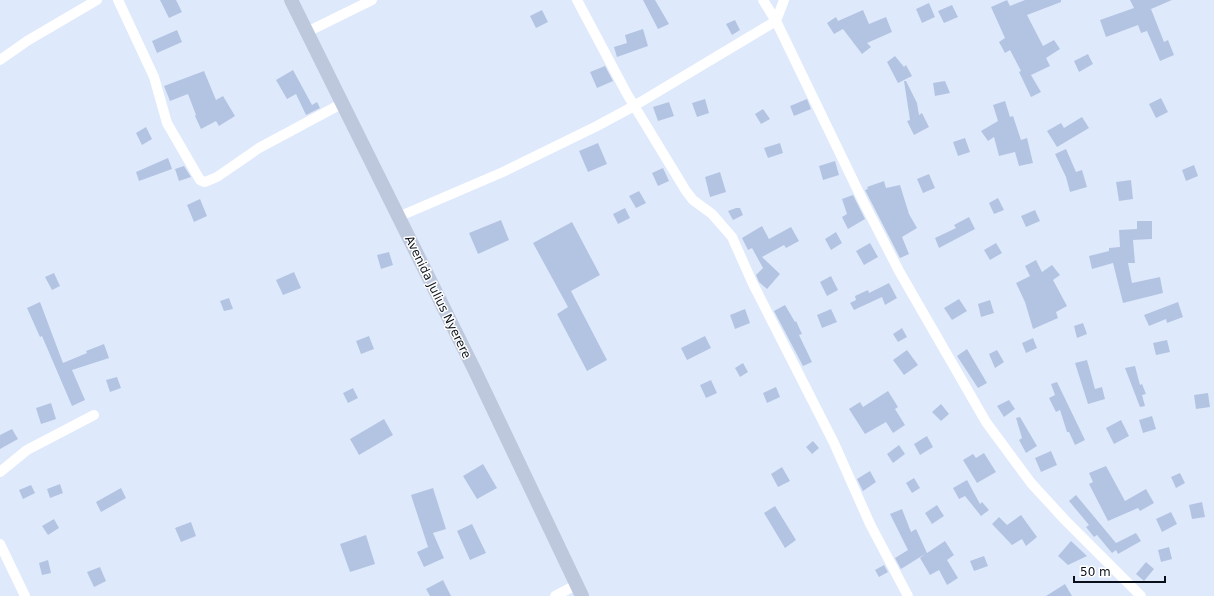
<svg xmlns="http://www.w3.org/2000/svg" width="1214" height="596" font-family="'DejaVu Sans',sans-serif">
<rect width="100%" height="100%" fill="#dfe9fc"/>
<path fill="#b3c4e2" d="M160 0H176L182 12 169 18Z
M643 0H655L669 24 658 29Z
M1007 0 1010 6 1025 0H1061V2L1027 15 1043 46 1054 40 1060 49 1046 58 1050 66 1031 75 1041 92 1031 97 1019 72 1021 71 1010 50 1005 53 999 42 1005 38 991 7Z
M1130 0H1172L1151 9 1164 42 1168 40 1174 55 1160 61 1147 31 1141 33 1138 25 1106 37 1100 20 1134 8Z
M929 3 935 17 922 23 916 9Z
M952 5 958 17 944 23 938 11Z
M542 10 548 22 536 28 530 16Z
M863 10 869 24 886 17 892 32 867 43 871 47 862 54 843 29 834 34 827 23 836 17 838 21Z
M735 20 740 30 732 35 726 24Z
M643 29 648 46 617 57 614 47 627 43 625 35Z
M177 30 182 42 157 53 152 41Z
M1088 54 1093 64 1079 72 1074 61Z
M895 56 904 67 906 65 912 76 898 83 887 62Z
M605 66 613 81 597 88 590 72Z
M293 70 312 105 317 102 320 108 306 115 296 94 287 99 276 80Z
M204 71 216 100 223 96 235 116 219 126 216 121 201 129 195 116 196 115 188 94 170 101 164 86Z
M904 81H906L917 103 919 115 922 113 929 127 914 135 907 121 910 120Z
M945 81 950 93 935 96 933 83Z
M1161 98 1168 112 1156 118 1149 104Z
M705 99 709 113 697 117 692 103Z
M807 99 811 109 794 116 790 106Z
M1005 101 1010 117 1013 116 1021 140 1027 138 1033 163 1019 166 1015 152 999 156 994 137 988 141 981 131 998 121 993 105Z
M669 102 674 116 658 121 653 107Z
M763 109 770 119 761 124 755 114Z
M1082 117 1089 128 1057 147 1047 131 1061 123 1064 128Z
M146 127 152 139 142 145 136 133Z
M965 138 970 152 958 156 953 142Z
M598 143 607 164 588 172 579 151Z
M780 143 783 153 768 158 764 148Z
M1066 149 1076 172 1082 170 1087 187 1070 192 1066 177 1055 154Z
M168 158 172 169 139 181 136 172Z
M835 161 839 175 823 180 819 166Z
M1194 165 1198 176 1186 181 1182 170Z
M184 166 191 177 179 181 175 169Z
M663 168 669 181 658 186 652 173Z
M720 172 726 192 710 197 705 177Z
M929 174 935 188 923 193 917 179Z
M1131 180 1133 199 1119 201 1116 182Z
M884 181 886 188 900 185 909 214 917 228 902 237 909 254 900 258 865 190 868 189 867 187Z
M639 191 646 203 636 208 629 196Z
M853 195 865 219 848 229 842 217 847 214 842 199Z
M998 198 1004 210 994 214 989 203Z
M200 199 207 216 194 222 187 205Z
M625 208 630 218 618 224 613 214Z
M736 208H740L743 215 733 220 728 211Z
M1035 210 1040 221 1026 227 1021 216Z
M969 217 975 229 939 248 935 238 956 228 954 225Z
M501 220 509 240 478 254 469 233Z
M1137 221H1152V239L1133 240 1135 263H1128L1132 283 1160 277 1163 293 1123 303 1113 263 1092 269 1089 256 1109 251V248L1120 247 1119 230 1137 229Z
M572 222 600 275 571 291 607 360 587 371 557 314 568 307 533 243Z
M762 226 769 239 791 227 799 241 786 248 784 245 762 257 780 274 767 289 759 282 756 275 763 268 752 248 748 250 742 238Z
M836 232 842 243 831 250 825 239Z
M870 243 878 257 864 265 856 251Z
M996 243 1002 253 990 260 984 250Z
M389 252 393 265 381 269 377 255Z
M1036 260 1042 272 1052 265 1060 275 1053 280 1067 306 1056 312 1058 318 1033 329 1025 302 1016 283 1030 276 1025 266Z
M294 272 301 288 283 295 276 280Z
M54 273 60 286 52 290 45 277Z
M831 276 838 290 827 296 820 282Z
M889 283 897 298 885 305 882 297 854 310 850 303 856 300 855 296 868 290 869 293Z
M229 298 233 309 224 311 220 301Z
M959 299 967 311 952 320 944 308Z
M990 300 994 313 981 317 978 304Z
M40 302 63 363 87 353 86 351 104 344 109 358 72 370 85 400 72 406 42 336 40 337 27 308Z
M1178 302 1183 317 1167 323 1166 319 1149 326 1144 315Z
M785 305 795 322 796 321 802 334 799 335 812 362 803 366 774 311Z
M745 309 750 323 735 329 730 315Z
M831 309 837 322 822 328 817 315Z
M1083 323 1087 334 1077 338 1074 326Z
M902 328 907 337 898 342 893 334Z
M369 336 374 349 361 354 356 341Z
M705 336 711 348 687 360 681 348Z
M1033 338 1037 348 1026 353 1022 343Z
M1167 340 1170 352 1156 355 1153 343Z
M967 349 987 383 978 388 957 356Z
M907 350 918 365 904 375 893 360Z
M997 350 1004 362 995 368 989 354Z
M1087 360 1095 389 1102 387 1105 399 1088 404 1075 363Z
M743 363 748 372 740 377 735 368Z
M1135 366 1140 385 1142 384 1146 394 1142 395 1145 406 1140 407 1125 368Z
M117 377 121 388 110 392 106 380Z
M711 380 717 393 706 398 700 385Z
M1057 382 1085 440 1075 445 1069 432H1067L1060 410 1056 412 1049 398 1055 395 1051 384Z
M776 387 780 397 767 403 763 393Z
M353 388 358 398 348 403 343 393Z
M888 391 898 407 895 409 905 425 893 433 886 422 865 434 849 409 860 402 863 407Z
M1208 393 1210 407 1196 409 1194 395Z
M1009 400 1015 409 1004 417 997 406Z
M51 403 56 419 41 424 36 408Z
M941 404 949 414 941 421 932 412Z
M1152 416 1156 429 1143 433 1139 420Z
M1020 417 1037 446 1026 453 1019 440 1022 438 1016 418Z
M384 419 393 435 359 455 350 439Z
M1121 420 1129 436 1114 444 1106 428Z
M12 429 18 439 0 449V435Z
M927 436 933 447 920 455 914 444Z
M813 441 819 448 812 454 806 447Z
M899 445 905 454 893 463 887 454Z
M1051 451 1057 465 1041 472 1035 458Z
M984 453 996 472 977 483 963 460 973 454 976 458Z
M483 464 497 488 477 499 463 476Z
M1106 466 1125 501 1146 489 1154 503 1140 511 1138 508 1108 521 1089 484 1093 482 1089 473Z
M782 467 790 481 778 487 771 474Z
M870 471 876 482 863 491 857 479Z
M1180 473 1185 483 1176 488 1171 477Z
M914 478 920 488 912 493 906 483Z
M967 480 980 504 982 502 989 510 981 516 965 496 959 499 953 488Z
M60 484 63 493 50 498 47 489Z
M31 485 35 493 23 499 19 490Z
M121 488 126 498 101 512 96 502Z
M433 488 446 529 433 533 444 558 424 567 417 552 428 547 411 495Z
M1076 495 1116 543 1136 533 1141 541 1118 554 1116 550 1112 553 1097 535 1094 537 1086 527 1089 525 1069 501Z
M1202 502 1205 517 1192 519 1189 505Z
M937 505 944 516 932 524 925 513Z
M775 506 796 540 785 548 764 513Z
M902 509 911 532 916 529 927 553 945 541 954 555 947 560 958 578 947 585 939 570 930 575 920 558 925 554 901 569 895 558 908 550 890 514Z
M1171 512 1177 524 1162 532 1156 519Z
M1021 515 1037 537 1026 546 1022 539 1012 545 992 524 999 517 1007 525Z
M54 519 59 528 48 535 42 526Z
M191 522 196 536 181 542 175 528Z
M472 524 486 553 470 560 457 531Z
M366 535 375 564 350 572 340 544Z
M1071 541 1087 556 1068 565 1058 556Z
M1169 547 1172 559 1161 562 1158 550Z
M984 556 988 566 974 571 970 561Z
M48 560 51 573 42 575 39 563Z
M1146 562 1154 569 1144 581 1136 574Z
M884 565 888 572 879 577 875 570Z
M100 567 106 581 94 587 87 572Z
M443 580 451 596H430L426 589Z
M1065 584 1072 596H1046Z"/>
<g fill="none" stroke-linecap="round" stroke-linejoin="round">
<path stroke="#fff" stroke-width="10" d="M118 0 154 77 167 123 200 180 205 182 217 177 259 148 343 103
M577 0 627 94 686 191 693 200 712 214 732 237 753 284 834 443 870 524 908 596
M763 0 776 21 863 201 899 271 986 422 1031 483 1065 520 1141 596
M307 32 372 0
M0 60 27 41 97 0
M398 217 503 172 597 126 634 106 776 21 784 0
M0 472 27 450 94 415
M0 544 25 596
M555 596 576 585"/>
<path stroke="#bec8dd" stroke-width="14" d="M291 0 475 371 582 596"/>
</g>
<g text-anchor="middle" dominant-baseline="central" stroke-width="3" stroke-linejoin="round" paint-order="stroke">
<g font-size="12" fill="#090f19" stroke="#fff">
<text transform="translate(438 297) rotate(64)">Avenida Julius Nyerere</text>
</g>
</g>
<path d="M1074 576v6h91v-6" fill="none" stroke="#090f19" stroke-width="2"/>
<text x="1080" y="576" font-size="12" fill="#090f19" stroke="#ffffff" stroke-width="3" paint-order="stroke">50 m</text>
</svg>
